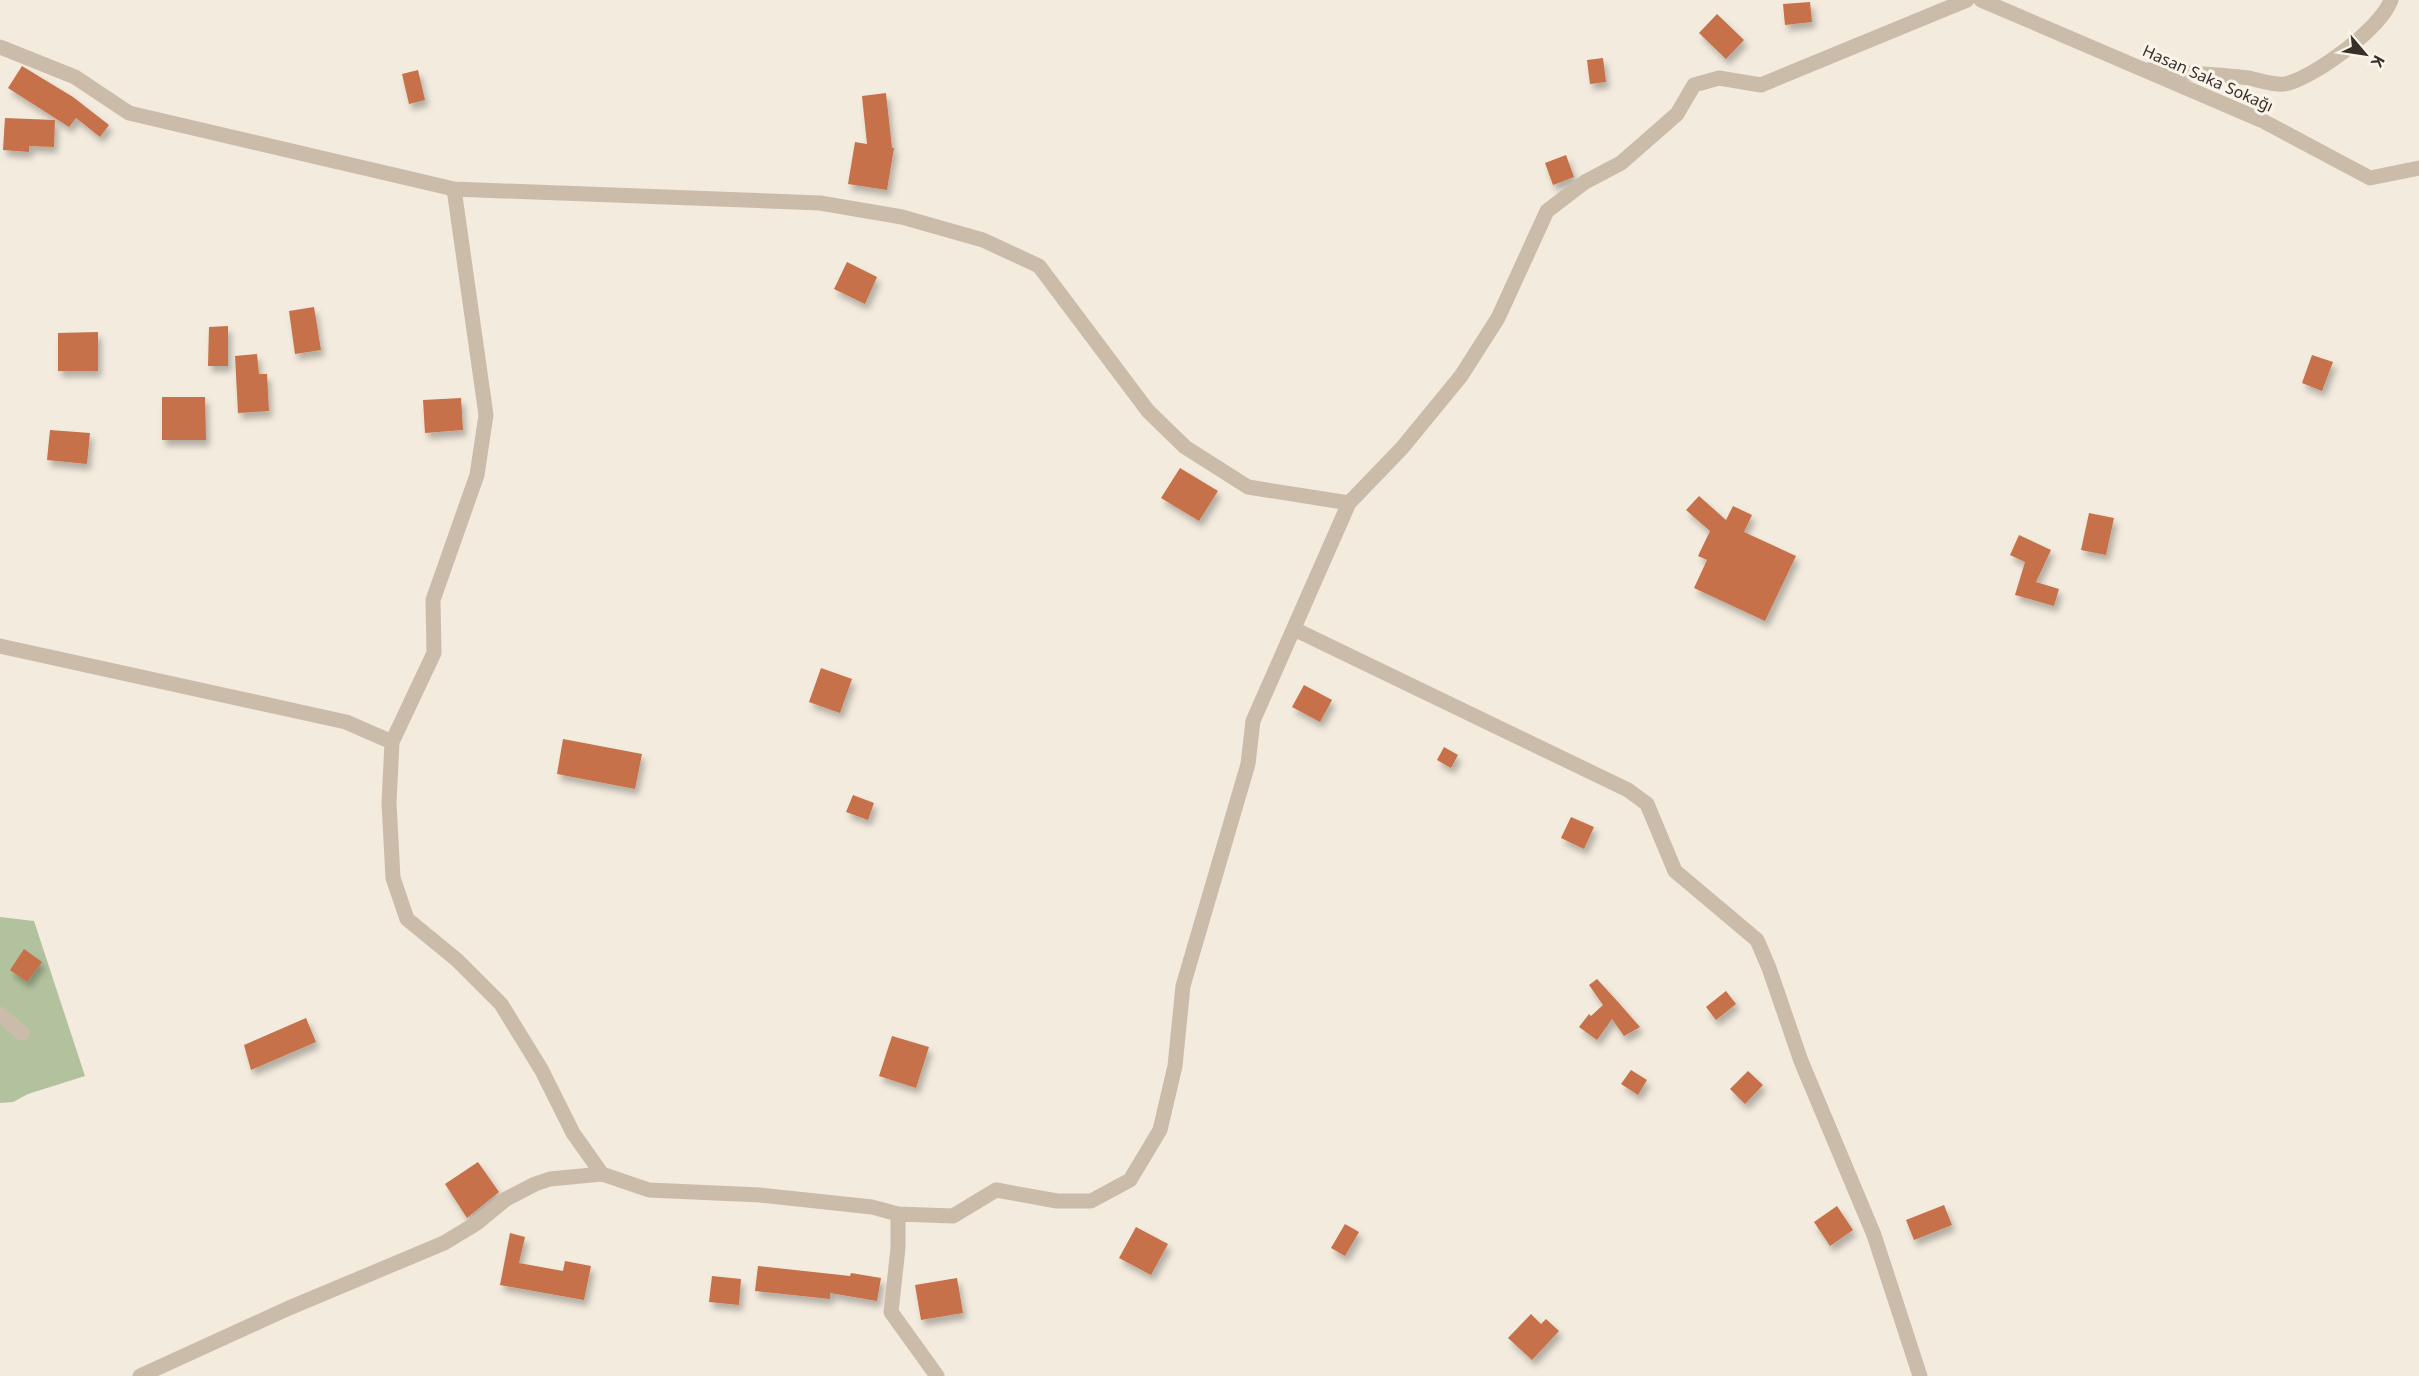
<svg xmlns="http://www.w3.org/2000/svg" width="2419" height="1376" font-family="'Noto Sans',sans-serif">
<defs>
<filter id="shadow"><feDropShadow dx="3.5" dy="6" stdDeviation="3" flood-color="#0004"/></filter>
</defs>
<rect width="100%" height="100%" fill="#f3ebde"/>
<path fill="#b3c29e" d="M0 917 34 921 85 1076 28 1094 13 1102 0 1103Z"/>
<path fill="#c67148" filter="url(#shadow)" d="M1810 2 1812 22 1785 25 1783 4Z
M1717 14 1744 40 1726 59 1699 33Z
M1603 58 1606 82 1590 84 1587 60Z
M22 66 73 97 109 125 100 137 76 118 69 127 8 88Z
M418 70 425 100 409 104 402 74Z
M886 93 892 148H894L887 190 848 184 855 142 867 144 862 96Z
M5 118 55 120 54 147 29 146V152L3 150Z
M1566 155 1574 177 1553 185 1545 163Z
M847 262 877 277 865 304 834 289Z
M314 307 321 350 295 354 289 311Z
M228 326V366H208L209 327Z
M98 332V371H58V333Z
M257 354 259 374H267L269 411 238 413 235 356Z
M2312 355 2333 362 2322 391 2302 383Z
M162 397H205L206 440H162Z
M461 398 463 430 425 433 423 400Z
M50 430 90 433 87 464 47 460Z
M1180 468 1218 491 1199 521 1161 498Z
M1699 496 1726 520 1733 506 1752 515 1744 532 1796 556 1765 621 1694 588 1707 560 1698 556 1710 531 1686 510Z
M2089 513 2114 518 2106 555 2081 550Z
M2019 535 2051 550 2036 582 2059 589 2054 606 2015 595 2025 562 2010 555Z
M821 668 852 679 840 713 809 702Z
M1304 685 1332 700 1320 722 1292 707Z
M563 739 642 754 635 789 557 774Z
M1444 747 1458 755 1451 768 1437 760Z
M853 795 874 803 868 820 846 812Z
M1571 817 1594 827 1584 849 1561 838Z
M24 949 42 962 27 982 10 970Z
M1597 979 1618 1002 1640 1027 1624 1036 1612 1019 1597 1040 1579 1027 1589 1014 1591 1016 1603 1005 1589 985Z
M1726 991 1736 1004 1716 1020 1706 1007Z
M306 1018 316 1042 251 1070 244 1045Z
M892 1036 929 1047 916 1088 879 1076Z
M1631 1070 1647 1080 1638 1095 1621 1084Z
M1748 1071 1763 1085 1745 1104 1730 1089Z
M478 1162 499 1192 467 1218 445 1184Z
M1944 1205 1952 1225 1914 1240 1906 1220Z
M1837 1206 1853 1230 1830 1246 1814 1222Z
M1345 1224 1359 1232 1345 1256 1331 1248Z
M1136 1227 1168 1244 1151 1275 1119 1258Z
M510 1233 525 1237 519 1263 563 1271 565 1261 591 1266 584 1300 500 1285Z
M758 1266 850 1276 851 1273 881 1278 877 1301 830 1293V1299L755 1291Z
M712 1276 741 1279 739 1305 709 1302Z
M957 1278 963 1313 921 1320 915 1285Z
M1531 1314 1541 1324 1546 1319 1559 1331 1532 1360 1508 1338Z"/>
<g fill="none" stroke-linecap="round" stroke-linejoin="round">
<path stroke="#cbbca9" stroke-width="15" d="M0 47 75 77 129 113 454 189
M2148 70C2181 73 2215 74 2249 78 2259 80 2275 86 2285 84 2314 78 2381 28 2391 0
M1294 629 1628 790 1647 804 1675 871 1757 940 1769 968 1801 1061 1874 1235 1920 1376
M0 646 346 722 392 742 389 803 393 878 407 919 457 960 501 1004 541 1069 573 1133 602 1174 649 1190 760 1195 872 1207 898 1214V1248L891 1312 937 1376
M392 742 434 653 433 600 477 475 486 415 454 189 820 203 902 217 983 240 1039 266 1148 411 1185 447 1248 487 1349 503
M0 1014 22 1033
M898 1214 953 1216 996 1190 1057 1201H1091L1130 1180 1160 1130 1175 1066 1183 986 1248 764 1253 721 1349 503 1402 448 1461 376 1498 318 1547 211 1585 182 1621 163 1677 114 1694 85 1719 78 1761 85 1967 0
M140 1376 289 1308 444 1243 477 1223 506 1199 535 1184 550 1179 602 1174"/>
<path stroke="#cbbca9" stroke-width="15" d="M1981 0 2261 120 2370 178 2419 168"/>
</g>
<g text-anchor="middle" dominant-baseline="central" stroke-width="6" stroke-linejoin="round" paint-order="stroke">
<g font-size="16" fill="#382f29" stroke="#faf4eb">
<text transform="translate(2208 78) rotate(24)">Hasan Saka Sokağı</text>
</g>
</g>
<g transform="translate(2365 54) rotate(119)" stroke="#faf4eb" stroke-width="4.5" paint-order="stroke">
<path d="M0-4.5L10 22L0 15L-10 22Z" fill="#382f29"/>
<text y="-9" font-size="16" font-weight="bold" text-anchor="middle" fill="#382f29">K</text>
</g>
</svg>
